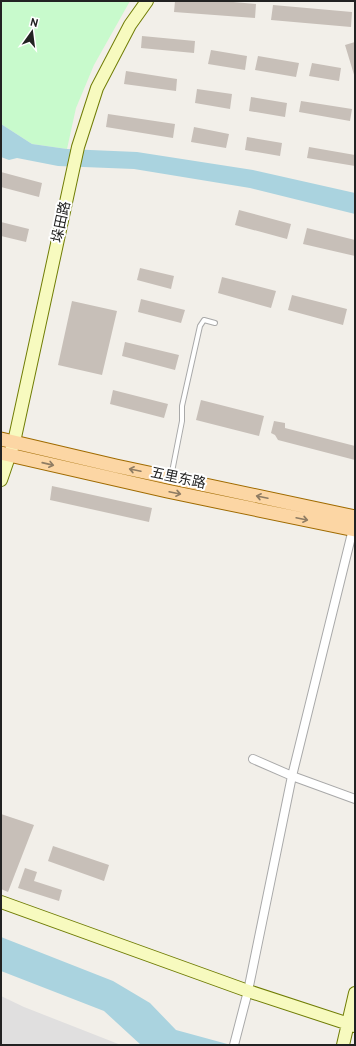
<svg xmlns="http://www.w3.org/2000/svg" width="356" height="1046" font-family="Overpass,'Noto Sans SC',sans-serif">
<rect width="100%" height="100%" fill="#f2efe9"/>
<path fill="#e0dfdf" d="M1 996 24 1007 121 1045H1Z"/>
<path fill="#c8facc" d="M1 1H130L94 65 76 108 67 149 32 144 1 124Z"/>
<path fill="#aad3df" d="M1 124 32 144 67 149 137 152 253 170 355 193V214L250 188 134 169 58 166 17 158 9 160 1 157Z
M1 937 113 981 150 1003 176 1030 231 1045H141L104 1011 1 971Z"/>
<path fill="#c7bfb8" d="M175 1H222L256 4 255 18 174 12Z
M273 5 352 12 351 27 271 20Z
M142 36 195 41 194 53 141 48Z
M355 42V78L345 45Z
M211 50 247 56 245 70 208 64Z
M258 56 299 63 296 77 255 70Z
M312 63 341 68 339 81 309 76Z
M126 71 177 79 176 91 124 84Z
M197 89 232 94 230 109 195 103Z
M251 97 287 103 285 117 249 111Z
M301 101 352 109 350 121 299 112Z
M108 114 175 124 173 138 106 127Z
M194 127 229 134 226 148 191 142Z
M247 137 282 143 280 156 245 150Z
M309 147 355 155V166L307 158Z
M1 172 42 183 39 197 1 187Z
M239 210 291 224 287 239 235 225Z
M1 222 29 229 26 242 1 236Z
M307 228 355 240V256L303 244Z
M140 268 174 276 171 289 137 280Z
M222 277 276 291 271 308 218 293Z
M292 295 347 309 343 325 288 310Z
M141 299 185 310 181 323 138 312Z
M72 301 117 311 102 375 58 365Z
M125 342 179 355 175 370 122 356Z
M113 390 168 404 164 418 110 404Z
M201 400 264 416 259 436 196 420Z
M274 421 285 423V428L355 446V460L278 440 275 435 271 433Z
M52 486 152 508 149 522 50 500Z
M1 814 34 825 8 892 1 889Z
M53 846 109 865 104 881 48 861Z
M25 868 37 872 34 881 62 890 59 901 18 888Z"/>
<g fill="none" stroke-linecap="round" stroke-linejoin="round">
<defs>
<path id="lane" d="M171 477 182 421V406L200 326 204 320 215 323"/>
<path id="street" d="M253 759 292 776 355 799
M234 1045 248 991 292 776 353 529"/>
<path id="secondary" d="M1 480 14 442 78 147 97 88 130 25 147 1
M1 902 248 991 355 1026
M343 1045 355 993"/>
<path id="primary" d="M1 439 116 466 355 517
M1 453 167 491 355 530"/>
</defs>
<use href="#lane" stroke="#a9a9a9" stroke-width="6"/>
<use href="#street" stroke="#a9a9a9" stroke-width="10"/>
<use href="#secondary" stroke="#707d05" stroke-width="14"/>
<use href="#primary" stroke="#a06b00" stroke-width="15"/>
<use href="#lane" stroke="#fff" stroke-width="4"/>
<use href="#street" stroke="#fff" stroke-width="8"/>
<use href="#secondary" stroke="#f7fabf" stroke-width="12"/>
<use href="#primary" stroke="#fcd6a4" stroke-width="13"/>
</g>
<defs><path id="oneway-shaft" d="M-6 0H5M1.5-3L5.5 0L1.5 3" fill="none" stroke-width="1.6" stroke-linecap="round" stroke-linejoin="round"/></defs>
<g stroke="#8f7c63">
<use href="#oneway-shaft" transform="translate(48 464) rotate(13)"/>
<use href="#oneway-shaft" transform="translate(135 470) rotate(-168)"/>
<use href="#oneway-shaft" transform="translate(175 493) rotate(12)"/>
<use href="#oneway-shaft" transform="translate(262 497) rotate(-168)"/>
<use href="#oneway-shaft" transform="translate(302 519) rotate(12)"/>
</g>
<g text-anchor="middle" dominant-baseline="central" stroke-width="4" stroke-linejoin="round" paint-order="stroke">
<g font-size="14" fill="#222" stroke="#fff">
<text transform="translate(62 222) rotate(-78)">垛田路</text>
<text transform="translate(178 479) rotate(12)">五里东路</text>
</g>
</g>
<rect width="356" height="1046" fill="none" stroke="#222222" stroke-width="4"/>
<g transform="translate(32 32) rotate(14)" stroke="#ffffff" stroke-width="3" paint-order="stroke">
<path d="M0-3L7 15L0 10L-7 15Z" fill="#222222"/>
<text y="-6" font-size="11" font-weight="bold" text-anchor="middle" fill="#222222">N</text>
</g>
</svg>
